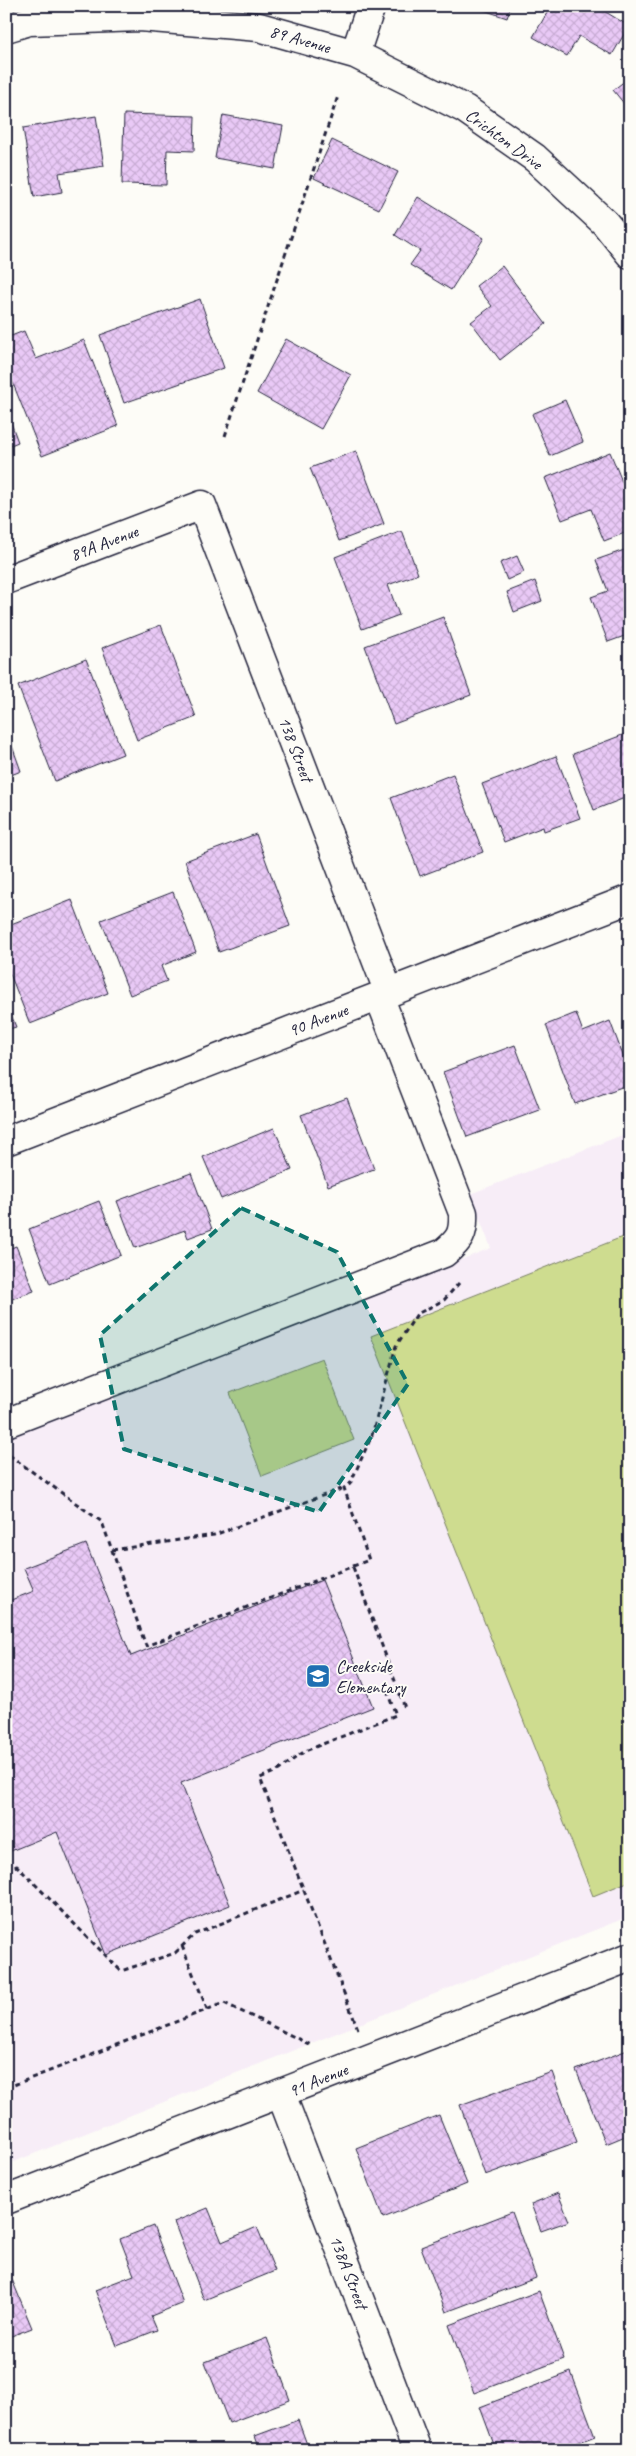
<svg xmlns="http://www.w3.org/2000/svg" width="636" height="2456" font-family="Caveat,sans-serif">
<defs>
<pattern id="building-cross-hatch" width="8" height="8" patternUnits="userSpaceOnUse" patternTransform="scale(1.25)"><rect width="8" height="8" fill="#e9c9f6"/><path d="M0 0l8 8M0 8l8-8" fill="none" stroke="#c8acd4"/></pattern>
</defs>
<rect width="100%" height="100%" fill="#fdfcf7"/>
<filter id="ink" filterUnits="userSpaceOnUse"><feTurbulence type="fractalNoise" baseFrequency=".02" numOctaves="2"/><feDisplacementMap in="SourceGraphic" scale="10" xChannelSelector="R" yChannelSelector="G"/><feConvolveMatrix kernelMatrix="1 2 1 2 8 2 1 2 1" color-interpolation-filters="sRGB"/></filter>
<g filter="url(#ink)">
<path fill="#f7edf7" d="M630 1132V1916L6 2165V1436L491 1248 470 1194Z"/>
<path fill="#cedc8f" stroke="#787f65" d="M630 1234V1881L593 1896 371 1336Z
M322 1358 354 1440 262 1476 230 1393Z"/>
<path fill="url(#building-cross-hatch)" stroke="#22223b" d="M472 6H511L507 18Z
M551 6H606L604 11 629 26 612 55 579 36 567 56 533 37Z
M630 77V111L613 90Z
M124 114 195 116 194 151 167 150 166 185 122 184Z
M223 115 283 126 275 169 215 158Z
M96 116 104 166 59 173 62 192 34 197 23 128Z
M332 140 398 172 379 209 314 178Z
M6 163 11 187 6 188Z
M418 197 484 238 451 290 410 265 420 251 395 235Z
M502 266 546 324 500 360 471 322 492 306 476 286Z
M200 299 224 368 124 403 100 335Z
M24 331 36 359 84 340 118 426 42 456 6 366V338Z
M286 339 351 375 321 429 257 393Z
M565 400 583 442 550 456 532 414Z
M6 409 18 442 6 447Z
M356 451 384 524 339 541 310 468Z
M610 452 630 501V531L604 541 591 509 562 520 545 478Z
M402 531 418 574 388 585 399 615 362 629 335 557Z
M630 548V634L608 642 591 597 608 591 596 560Z
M517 556 524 572 507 580 500 563Z
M535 581 542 601 514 612 507 592Z
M443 617 471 695 394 724 365 646Z
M161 625 196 717 137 740 102 648Z
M86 659 123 754 55 781 18 686Z
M6 729 21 771 6 777Z
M630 732V796L594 810 573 754Z
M556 756 580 818 544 831 543 827 504 842 482 784Z
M453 774 483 852 420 876 391 798Z
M256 834 290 926 219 952 185 861Z
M173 892 196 952 161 966 167 981 130 995 101 920Z
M72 900 108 993 30 1024 6 964V926Z
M6 1002 16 1027 6 1030Z
M576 1013 583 1032 610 1021 630 1074V1084L575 1104 546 1025Z
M515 1045 540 1110 467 1137 443 1072Z
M347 1098 374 1169 328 1186 301 1115Z
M274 1128 292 1170 221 1199 203 1157Z
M191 1173 212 1229 188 1238 185 1230 135 1248 117 1201Z
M99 1201 121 1255 50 1284 29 1229Z
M16 1246 34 1291 6 1301V1250Z
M86 1544 131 1656 322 1580 373 1707 181 1783 230 1905 106 1955 57 1832 6 1853V1602L34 1591 24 1568Z
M630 2049V2134L606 2144 576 2070Z
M552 2072 577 2142 485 2175 460 2105Z
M439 2115 467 2184 383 2218 356 2148Z
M558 2193 569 2221 541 2231 531 2204Z
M208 2208 222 2242 257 2227 275 2271 204 2300 174 2222Z
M512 2212 536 2278 446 2312 421 2247Z
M153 2226 183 2303 151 2316 157 2330 117 2346 95 2290 134 2275 120 2239Z
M6 2265 32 2328 6 2338Z
M539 2291 564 2359 474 2393 449 2325Z
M267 2338 290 2400 229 2423 205 2362Z
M571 2372 595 2436 559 2450H496L480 2407Z
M298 2420 309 2450H260L255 2436Z"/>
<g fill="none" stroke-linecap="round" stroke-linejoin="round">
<defs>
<path id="minor" d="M6 28 29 21 140 17 259 27 355 54 465 109 535 158 605 223 630 254
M355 54 371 6
M6 580 202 505 389 993
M6 1141 630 899
M6 1423 444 1253C460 1240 464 1234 463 1213L379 996
M281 2094 417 2450
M6 2200 630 1957"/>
</defs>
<use href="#minor" stroke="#22223b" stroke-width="31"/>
<path stroke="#22223b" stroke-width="3" stroke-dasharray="5 4" stroke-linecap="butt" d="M225 436 338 96
M9 1455 102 1522 146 1646 369 1560 344 1488 350 1484 372 1435 396 1346 417 1314 444 1300 459 1283
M112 1550 214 1535 344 1488
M353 1567 405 1708
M6 1869 17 1866 121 1971 175 1953 195 1934 304 1890
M182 1946 207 2009
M358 2029 260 1778 279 1770 305 1751 396 1715 388 1694 398 1689
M6 2088 224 2003 313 2046"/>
<use href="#minor" stroke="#fdfcf7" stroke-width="28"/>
</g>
</g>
<path fill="#0f766e" fill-opacity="0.2" stroke="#0f766e" stroke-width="4" stroke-dasharray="10 6" stroke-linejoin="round" d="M241 1208 337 1252 408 1384 319 1512 124 1449 100 1335Z"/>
<defs>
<symbol id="school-square" viewBox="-11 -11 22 22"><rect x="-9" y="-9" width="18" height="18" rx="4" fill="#1f6fb2" stroke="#fdfcf7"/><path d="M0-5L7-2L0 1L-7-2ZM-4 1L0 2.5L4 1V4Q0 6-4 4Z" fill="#fff"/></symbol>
</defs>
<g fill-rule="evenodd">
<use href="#school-square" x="304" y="1662" width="28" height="28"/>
</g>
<g text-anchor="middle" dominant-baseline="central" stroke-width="4" stroke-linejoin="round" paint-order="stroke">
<g font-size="18" fill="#22223b" stroke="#fdfcf7">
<text transform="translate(300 39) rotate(16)">89 Avenue</text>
<text transform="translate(504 139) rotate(36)">Crichton Drive</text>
<text transform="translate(104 543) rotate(-21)">89A Avenue</text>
<text transform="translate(296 749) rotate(69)">138 Street</text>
<text transform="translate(318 1020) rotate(-21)">90 Avenue</text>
<text transform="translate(318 2080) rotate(-22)">91 Avenue</text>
<text transform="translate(349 2272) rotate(69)">138A Street</text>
</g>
<g font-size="18" fill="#22223b" stroke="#fdfcf7" text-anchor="start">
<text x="336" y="1666">Creekside<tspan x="336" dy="21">Elementary</tspan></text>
</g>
</g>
<rect width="636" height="2456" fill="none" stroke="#fdfcf7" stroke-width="25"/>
<rect x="12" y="12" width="611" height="2431" fill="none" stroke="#22223b" stroke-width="2" filter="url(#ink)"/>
</svg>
